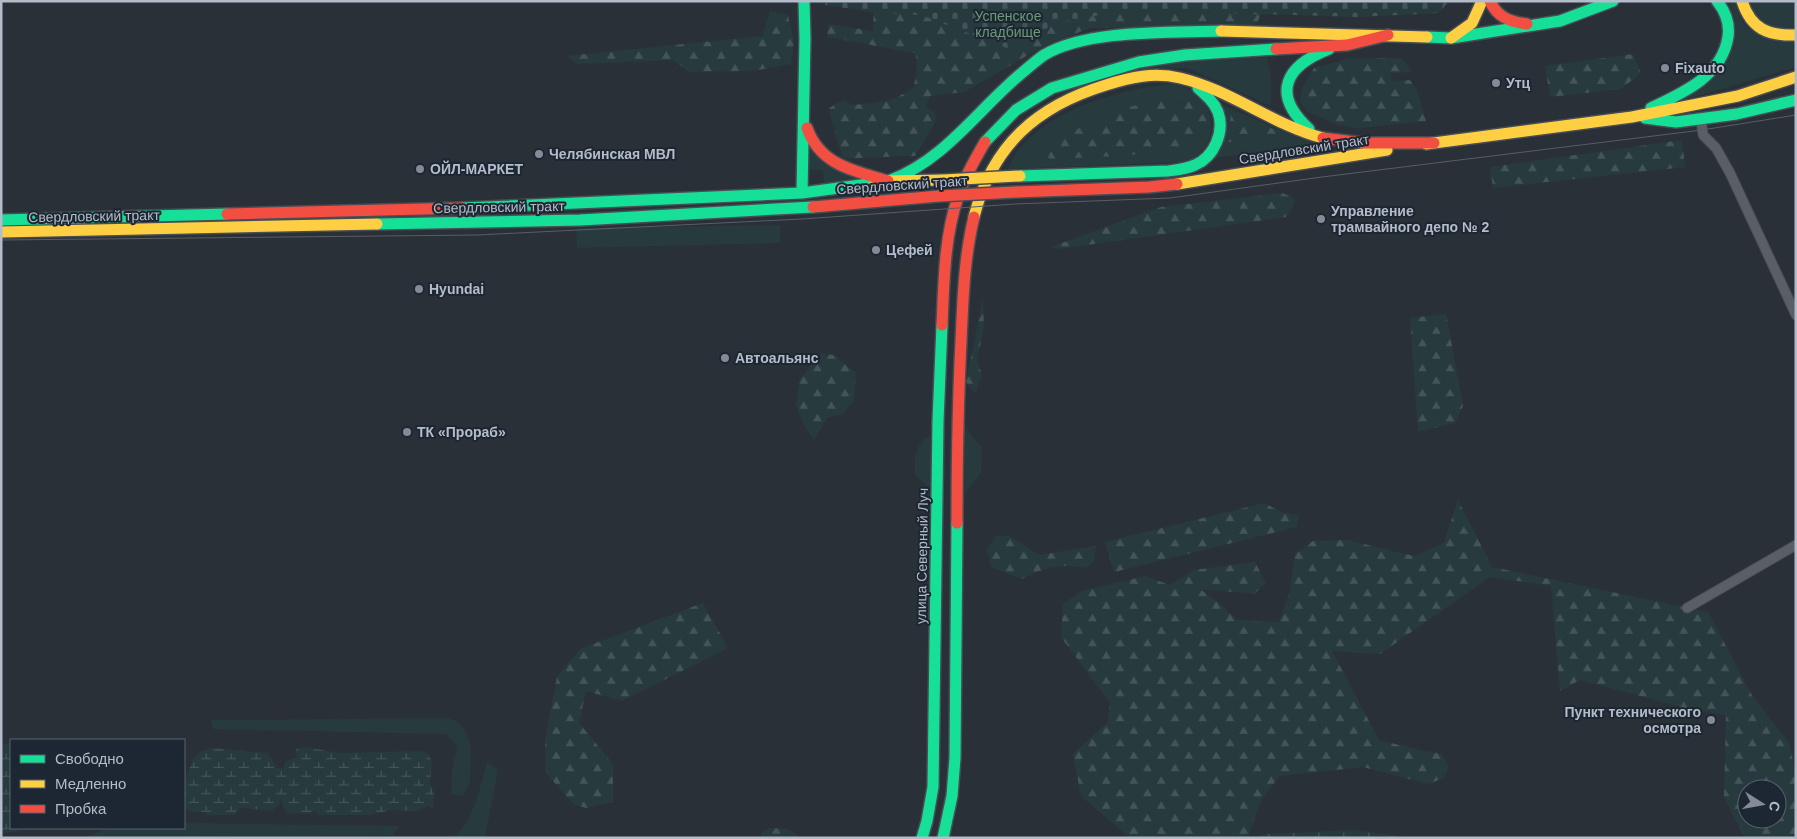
<svg xmlns="http://www.w3.org/2000/svg" width="1797" height="839" font-family="Helvetica,sans-serif">
<defs>
<pattern id="forest-firs" width="22" height="20" patternUnits="userSpaceOnUse" patternTransform="scale(1.25)"><rect width="22" height="20" fill="#273a3e"/><path d="M5 1l3.5 6h-7zM16 11l3.5 6h-7z" fill="#445559"/></pattern>
<pattern id="wetland-marsh" width="20" height="14" patternUnits="userSpaceOnUse" patternTransform="scale(1.25)"><rect width="20" height="14" fill="#273a3e"/><path d="M1 5h8M5 5V1M11 12h8M15 12V8" fill="none" stroke="#445559"/></pattern>
<pattern id="cemetery-stones" width="16" height="16" patternUnits="userSpaceOnUse" patternTransform="scale(1.25)"><rect width="16" height="16" fill="#273a3e"/><path d="M2 7V4a2 2 0 0 1 4 0v3zM10 15v-3a2 2 0 0 1 4 0v3z" fill="#445559"/></pattern>
</defs>
<rect width="100%" height="100%" fill="#2a3038"/>
<path fill="#273a3e" d="M1729 1H1735C1740 35 1766 42 1796 37V67L1681 101C1719 74 1750 52 1729 1Z
M1748 1H1796V26C1791 27 1785 29 1780 28 1765 27 1751 16 1748 1Z
M1253 57 1267 58 1271 79V106L1187 68H1160L1143 71 1142 66 1192 61Z
M1175 84C1180 86 1186 87 1190 90 1220 109 1218 145 1188 162L1008 169C1028 114 1122 87 1175 84Z
M1222 105 1303 140 1324 145 1214 158Z
M809 147 858 178 824 183 823 170H808Z
M780 225V243L577 248 576 228Z
M965 427 982 448 981 473 965 494Z
M930 435 932 490 915 475C915 456 913 448 930 435Z
M446 718 457 721 466 732 471 747 470 782 463 796 451 794 452 770 457 747 446 734 213 729 211 720Z
M487 762 498 770 485 838H452C475 820 479 788 487 762Z
M184 822 192 823 399 826 393 835 84 838 109 828H184Z"/>
<path fill="url(#forest-firs)" fill-rule="evenodd" d="M874 1H1262L1267 3 1256 25 1090 28 1044 46 964 92 930 96 926 106 936 114 935 123 915 156C890 156 867 159 843 158L835 134 829 108 843 100 853 105 871 103 891 100 913 89C916 77 919 65 915 53L827 37 828 24 873 31Z
M770 11 788 15 794 42 791 64 753 71 689 72 673 60 577 64 567 56 762 36Z
M1633 54 1641 73 1621 89 1550 97 1545 66Z
M1402 58 1412 72 1390 73 1392 81 1410 80 1417 91 1426 121 1359 128 1338 125 1306 111 1300 101 1302 89 1314 68 1346 59Z
M1177 96 1198 104 1206 112C1207 122 1208 134 1200 141 1183 156 1078 157 1051 159L1047 157 1048 148 1073 131 1129 107Z
M1231 112 1293 137 1228 142Z
M1682 140 1685 167 1493 188 1490 167Z
M1282 193 1292 197 1295 203 1286 217 1059 249 1051 247 1161 207Z
M983 298 984 328 977 360 982 375 975 394 966 382Z
M1446 314 1463 406 1455 423 1418 432 1410 318Z
M821 353 833 355 856 373 854 400 843 414 827 418 814 440 804 425 796 404 800 379Z
M1458 500 1492 567 1708 612 1753 697 1788 741 1796 772V838H1745L1724 797 1726 715 1685 708 1580 680 1560 691 1551 586 1490 577 1380 654 1332 651 1379 740 1420 750 1442 754 1448 766 1444 778 1428 784 1363 767 1280 776 1261 800 1248 838H1130L1081 796 1073 754 1108 722 1110 703 1061 637 1063 604 1081 591 1145 576 1170 585 1194 570 1255 562 1266 583 1254 594 1200 589 1219 603 1237 620 1279 622 1290 591 1295 554 1313 541 1347 540 1414 556 1444 543ZM1747 789H1777V819H1747Z
M1264 503 1284 513 1298 515 1297 527 1114 572 1105 542Z
M996 536H1010L1039 555 1096 546 1094 561 1087 568C1061 563 1045 567 1022 579L991 567 987 549Z
M703 603 728 648 622 701 586 691 579 723 613 764V802L586 808 573 804 546 773 545 740 557 677 580 649Z
M769 828 788 829 801 838H763L761 833Z"/>
<path fill="url(#wetland-marsh)" d="M11 743V828H36L1 834V744Z
M306 747 339 753 419 751 429 754 432 763 430 782 434 794 433 807 428 806 418 811 391 810 370 815H320L315 811 310 814 288 813 283 807 281 798 279 804 272 811 240 808 235 815H206V812H197L184 809V783L193 759 200 752 211 748 268 753 277 768H283L285 762 297 757 296 749Z
M1356 830 1408 838H1255L1266 834Z"/>
<path fill="url(#cemetery-stones)" d="M826 1H1449L1439 13 1357 17 1128 10 1061 22 1032 35 1012 50 921 15 872 12 825 5Z"/>
<g fill="none" stroke-linecap="round" stroke-linejoin="round">
<defs>
<path id="street" d="M1701 119 1703 135 1716 148 1730 173 1796 315
M1687 608 1796 545"/>
<path id="fast" d="M1427 37 1451 38 1560 21 1613 1
M1651 108C1683 93 1722 76 1728 37 1730 23 1726 12 1717 1
M1645 118 1676 122 1737 114 1796 100
M1309 129C1271 94 1285 66 1329 49
M985 142 1016 110 1052 88 1139 62 1185 55 1276 49
M1020 176 1168 171C1177 170 1187 169 1195 165 1214 157 1225 132 1218 112 1214 102 1206 95 1198 88
M891 180C946 159 979 108 1023 72 1030 66 1037 60 1044 55 1088 29 1170 33 1221 31
M802 193 805 38 804 1
M463 208 802 193 875 183
M1 220 227 214
M377 224 580 220 813 207
M922 838 927 821 933 787 938 421 942 325
M943 838 952 796 955 758 957 523"/>
<path id="slow" d="M1742 1C1751 29 1768 36 1796 35
M1221 31 1427 37
M1451 38 1472 23 1482 1
M1426 144 1632 117 1738 96 1796 77
M875 183 888 181 943 180
M1177 184 1387 150
M974 217C992 145 1037 106 1106 85 1131 77 1154 72 1180 78 1231 90 1273 125 1323 138
M1 232 377 224"/>
<path id="jam" d="M1490 1C1497 17 1510 22 1527 24
M1276 49 1347 45 1388 35
M807 128C820 165 854 171 888 181
M1323 138 1363 143H1434
M1016 192 1149 187 1177 184
M813 207 939 196
M227 214 463 208
M942 325C944 282 944 238 958 197 964 178 975 159 985 142
M957 523C957 463 958 402 961 341 963 299 964 258 974 217"/>
</defs>
<use href="#street" stroke="#484c53" stroke-width="11"/>
<use href="#fast" stroke="#484c53" stroke-width="14"/>
<use href="#slow" stroke="#484c53" stroke-width="14"/>
<use href="#jam" stroke="#484c53" stroke-width="14"/>
<use href="#street" stroke="#5a5e66" stroke-width="9"/>
<use href="#fast" stroke="#16e098" stroke-width="11"/>
<use href="#slow" stroke="#ffcf43" stroke-width="11"/>
<use href="#jam" stroke="#f24e42" stroke-width="11"/>
<path stroke="#595d64" stroke-width="1" d="M1 240 477 235 802 219 1015 204 1170 198 1322 177 1702 130 1796 115"/>
<defs>
<path id="slow-bridge" d="M943 180 1020 176"/>
<path id="jam-bridge" d="M939 196 1016 192"/>
</defs>
<use href="#slow-bridge" stroke="#484c55" stroke-width="14" stroke-linecap="butt"/>
<use href="#jam-bridge" stroke="#484c55" stroke-width="14" stroke-linecap="butt"/>
<use href="#slow-bridge" stroke="#ffcf43" stroke-width="11"/>
<use href="#jam-bridge" stroke="#f24e42" stroke-width="11"/>
</g>
<g fill="#848b96" stroke="#1d2633" stroke-width="2">
<circle cx="1665" cy="68" r="5"/>
<circle cx="1496" cy="83" r="5"/>
<circle cx="539" cy="154" r="5"/>
<circle cx="420" cy="169" r="5"/>
<circle cx="1321" cy="219" r="5"/>
<circle cx="876" cy="250" r="5"/>
<circle cx="419" cy="289" r="5"/>
<circle cx="725" cy="358" r="5"/>
<circle cx="407" cy="432" r="5"/>
<circle cx="1711" cy="720" r="5"/>
</g>
<g text-anchor="middle" dominant-baseline="central" stroke-width="4" stroke-linejoin="round" paint-order="stroke">
<g font-size="14" fill="#6b9a76" stroke="#1d2633">
<text x="1008" y="16">Успенское<tspan x="1008" dy="16">кладбище</tspan></text>
</g>
<g font-size="14" font-weight="bold" fill="#b4bcc9" stroke="#1d2633" text-anchor="start">
<text x="1675" y="68">Fixauto</text>
<text x="1506" y="83">Утц</text>
<text x="549" y="154">Челябинская МВЛ</text>
<text x="430" y="169">ОЙЛ-МАРКЕТ</text>
<text x="1331" y="211">Управление<tspan x="1331" dy="16">трамвайного депо № 2</tspan></text>
<text x="886" y="250">Цефей</text>
<text x="429" y="289">Hyundai</text>
<text x="735" y="358">Автоальянс</text>
<text x="417" y="432">ТК «Прораб»</text>
<text x="1701" y="712" text-anchor="end">Пункт технического<tspan x="1701" dy="16">осмотра</tspan></text>
</g>
<g font-size="14" fill="#b4bcc9" stroke="#1d2633">
<text transform="translate(1304 149) rotate(-9)">Свердловский тракт</text>
<text transform="translate(902 185) rotate(-4)">Свердловский тракт</text>
<text transform="translate(499 207) rotate(-1)">Свердловский тракт</text>
<text transform="translate(94 216) rotate(-1)">Свердловский тракт</text>
<text transform="translate(922 556) rotate(-89)">улица Северный Луч</text>
</g>
</g>
<rect width="1797" height="839" fill="none" stroke="#b4bcc9" stroke-width="5"/>
<rect x="10" y="739" width="175" height="90" fill="#1d2633" stroke="#59626f"/>
<rect x="20" y="755" width="25" height="8" fill="#16e098" stroke="#59626f"/>
<text x="55" y="764" font-size="15" fill="#b4bcc9">Свободно</text>
<rect x="20" y="780" width="25" height="8" fill="#ffcf43" stroke="#59626f"/>
<text x="55" y="789" font-size="15" fill="#b4bcc9">Медленно</text>
<rect x="20" y="805" width="25" height="8" fill="#f24e42" stroke="#59626f"/>
<text x="55" y="814" font-size="15" fill="#b4bcc9">Пробка</text>
<g transform="translate(1762 804) rotate(101)"><circle r="24" fill="#1d2633" stroke="#59626f"/>
<path d="M0-4L9 19L0 12L-9 19Z" fill="#848b96"/>
<text y="-8" font-size="14" font-weight="bold" text-anchor="middle" fill="#b4bcc9">С</text>
</g>
</svg>
